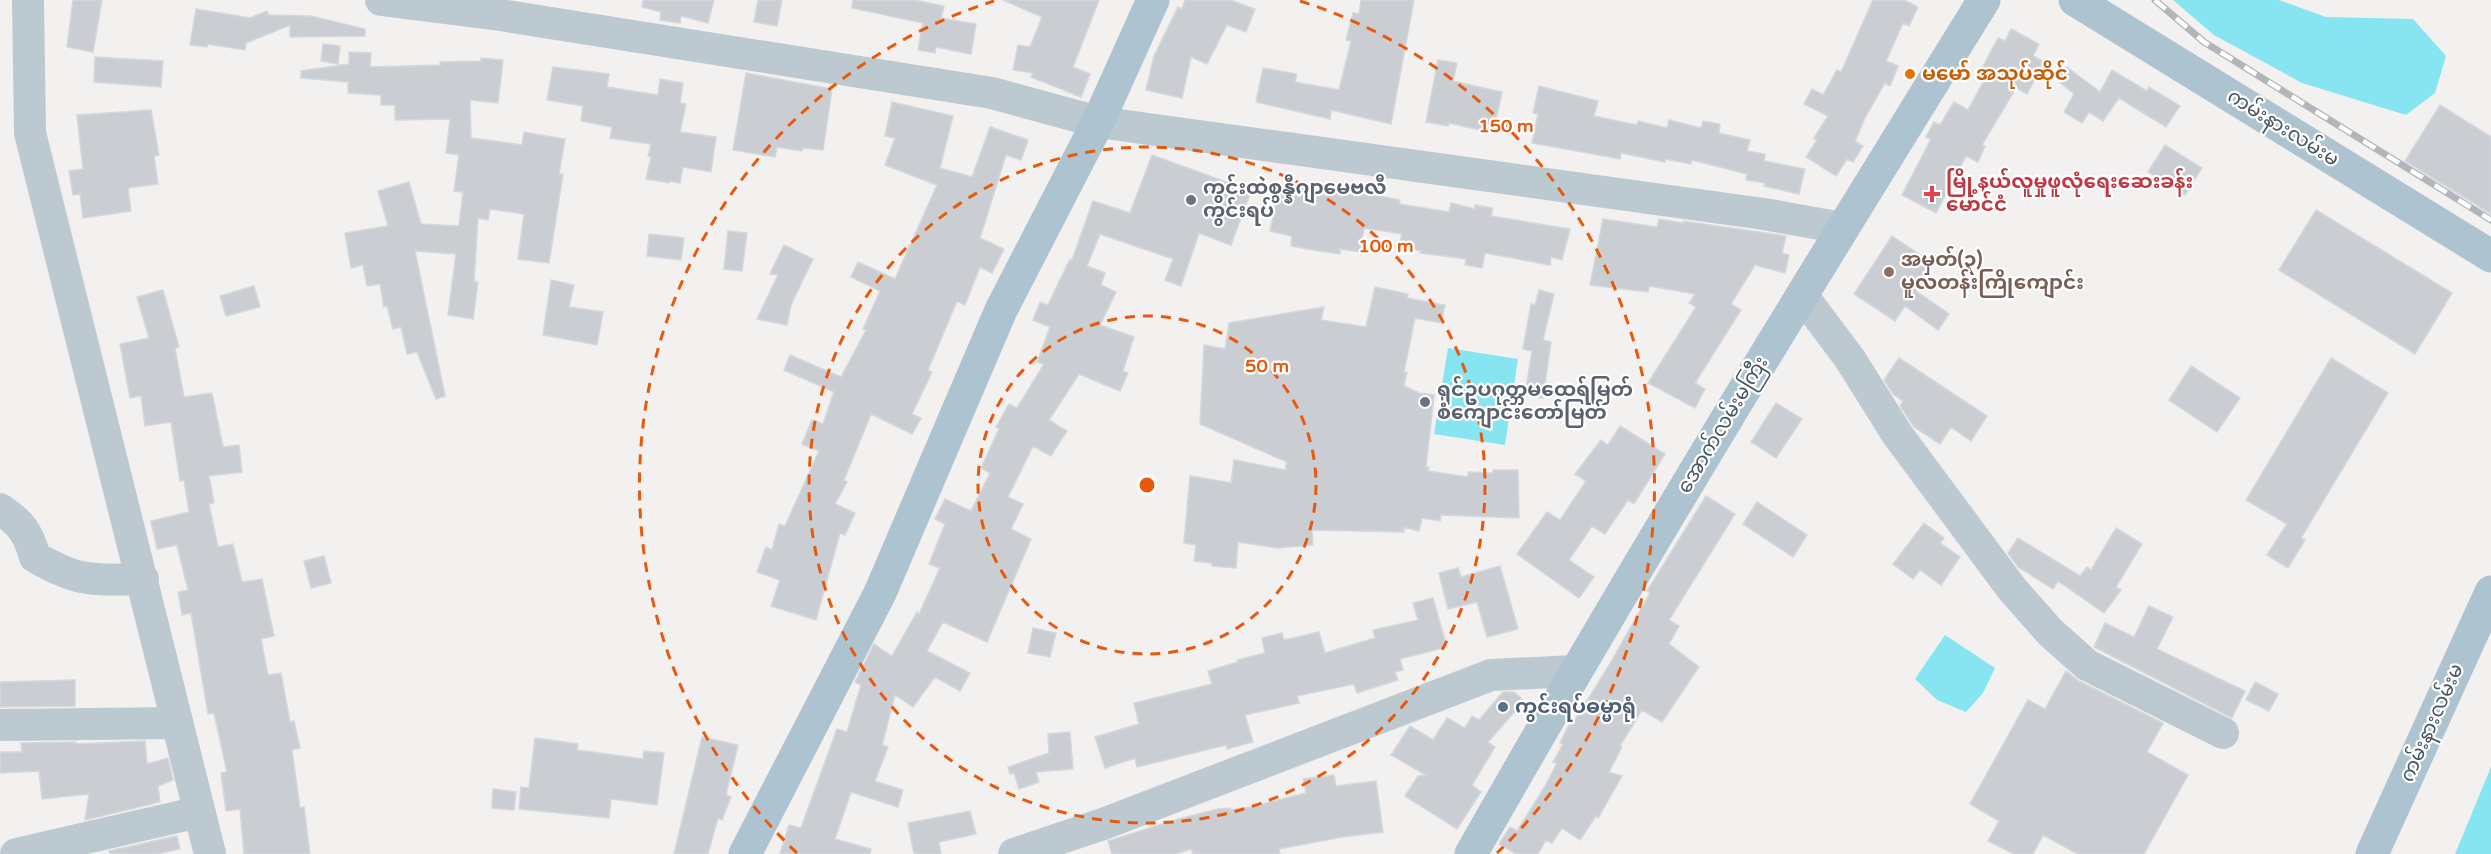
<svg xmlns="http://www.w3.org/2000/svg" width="2491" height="854" font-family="'Varela Round','Noto Sans Myanmar',sans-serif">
<rect width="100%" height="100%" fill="#f3f0f0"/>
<path fill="#87e5f1" d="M2173 0H2279L2326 17 2413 19 2446 56 2435 93 2406 115 2302 83 2214 35Z
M1448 348 1518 359 1505 445 1434 434Z
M1945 635 1995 668 1983 693 1966 712 1937 700 1915 679Z
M2491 767V854H2455Z"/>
<path fill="#caced3" stroke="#d4d7dc" stroke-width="1.5" d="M73 0H102L93 52 67 47Z
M643 0H714L708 23 681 16 680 23 660 20 661 12 642 7Z
M758 0H782L777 26 754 22Z
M853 0H914L944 6 941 18 976 24 971 54 936 47 935 53 918 50 923 23 852 8Z
M1003 0H1099L1073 67 1090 74 1081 97 1031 77 1033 73 1013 70 1018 45 1030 47 1042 17Z
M1185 0H1230L1255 9 1246 32 1227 25 1207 64 1191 57 1182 98 1146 90 1154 56 1178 7 1182 9Z
M1361 0H1414L1391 124 1331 110 1330 119 1256 102 1263 68 1297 74 1295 82 1339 90 1351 41 1346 40 1353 13 1359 14Z
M1873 0H1904L1918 7 1909 26 1903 23 1886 61 1898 66 1890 86 1885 83 1866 116 1855 141 1863 146 1853 162 1847 159 1836 176 1806 157 1817 140 1814 138 1828 116 1804 104 1812 89 1823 95 1837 70 1841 72Z
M196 9 250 18 267 11 269 15 311 16 365 29V36L290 37V25L246 43 245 50 208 44 207 47 190 45Z
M2011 29 2039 44 2033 56 2044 62 2027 94 2016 88 1982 145 1985 146 1978 162 1966 156 1936 213 1902 195 1931 139 1926 137 1934 122 1940 125 1954 102 1968 110 1988 73 1981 70 1998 38 2005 41Z
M323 44 340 46 338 64 321 61Z
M349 52 371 53 370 67 441 65 440 62 481 61V58L503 60 498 103 470 100 471 138 522 145 524 132 565 139 559 174H563L549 263 518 259 524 214 490 209 488 220 478 218 474 282H478L473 319 448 315 456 254 415 251 445 396 436 399 417 352 407 354 401 327 393 329 387 306 384 307 380 284 367 286 363 265 351 268 345 233 388 226 378 191 409 182 421 224 459 226 463 192 454 191 459 155 446 153 450 119 395 120V105H381V95L348 93V82L301 78V71L349 64Z
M95 57 163 61 161 87 94 82Z
M1438 60 1457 63 1453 81 1502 92 1493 133 1449 123 1448 126 1426 122Z
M553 67 609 74 607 87 658 95 660 79 683 83 680 103 686 104 680 132 716 137 711 172 683 167 680 183 670 181 669 183 646 179 651 157 648 156 651 144 610 138 612 127 581 121 583 106 547 100Z
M2067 67 2100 92 2112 70 2147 91 2149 87 2180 106 2166 127 2119 98 2103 121 2089 112 2082 123 2064 112 2074 94 2057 80Z
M746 73 832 89 823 150 803 148 802 151 777 147 775 157 733 150Z
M1539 86 1598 101 1594 116 1637 125 1638 121 1667 128 1669 120 1701 128 1703 121 1720 124 1719 133 1750 140 1747 151 1765 154 1764 161 1805 169 1799 194 1764 186 1765 183 1746 180 1747 174 1692 160 1691 164 1665 159V162L1621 153 1620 159 1532 143 1538 114 1533 113Z
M892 102 953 116 940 168 972 177 990 127 1028 140 1021 160 1006 155 980 238 1004 249 992 273 980 267 965 305 957 301 928 370 932 372 912 414 921 418 912 434 871 414 844 480 847 482 835 504 855 513 845 535 840 533 816 620 771 606 780 580 757 572 766 547 772 550 779 524 785 526 819 451 802 444 812 420 823 424 834 392 784 370 790 355 841 377 866 330 863 329 880 291 851 277 858 262 895 279 937 185 885 165 895 138 885 136Z
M2440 105 2491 137V214L2405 161Z
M151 110 159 155 154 156 158 184 128 188 131 211 83 218 80 194 73 195 69 171 83 169 77 115Z
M2165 145 2202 168 2185 195 2148 172Z
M1152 155 1251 191 1231 245 1199 233 1181 286 1165 280 1173 259 1100 234 1087 266 1105 273 1101 285 1116 292 1100 325 1134 337 1123 371 1128 373 1120 391 1079 374 1049 420 1067 431 1051 456 1033 446 1008 497 1023 504 1011 529 1031 539 987 642 943 622 927 651 970 673 960 691 935 677 913 707 895 695 882 745 888 747 875 781 903 790 898 807 851 792 835 839 871 849 870 854H780L789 825 801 828 837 729 847 732 861 685 855 682 874 644 892 656 917 612 919 614 940 568 929 564 945 524 935 519 945 499 971 511 990 473 981 468 999 429 996 427 1009 404 1017 408 1044 364 1037 362 1050 327 1033 320 1040 302 1048 305 1070 259 1072 260 1093 201 1130 213Z
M1280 184 1355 195 1356 191 1400 200 1399 204 1449 212 1451 203 1475 209V205L1493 208 1491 216 1570 229 1562 260 1551 257 1550 265 1485 253 1482 268 1465 265 1466 259 1420 253 1421 251 1399 247 1402 234 1364 228 1360 252 1340 249V254L1313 250 1291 246 1292 236 1270 231Z
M2316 210 2452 293 2415 354 2279 270Z
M1603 219 1657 227 1659 219 1683 223V221L1786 236 1782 253 1789 255 1785 273 1755 265 1731 304 1741 310 1695 383 1705 389 1695 408 1648 383 1696 307 1689 303 1695 294 1649 286 1648 292 1590 285Z
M728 231 747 233 742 271 724 269Z
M649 234 684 238 681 260 647 256Z
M1892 236 1934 264 1916 291 1949 314 1938 330 1905 306 1895 321 1854 294Z
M784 245 813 259 791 305 787 325 757 319 778 275 770 274Z
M551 280 574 285 569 307 603 312 597 345 543 335Z
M254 286 260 307 226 316 220 296Z
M1375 287 1408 294 1407 298 1445 305 1441 323 1415 318 1404 372H1407L1404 386 1419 393 1434 395 1426 467H1429L1428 471 1468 477V472L1493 473V470H1518L1519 518 1441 515 1440 521 1422 518 1419 531 1404 527V532L1312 530 1313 545 1277 548 1238 542 1236 568 1212 566V563L1194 561 1196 545 1184 543 1190 476 1231 483 1234 460 1285 470 1287 462 1200 424 1204 345 1225 349 1229 323 1324 307 1321 320 1366 327Z
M163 290 179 347 175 348 184 397 212 393 223 447 239 445 242 472 209 476 214 503 209 504 218 547 233 544 242 582 262 579 274 636 261 639 268 675 281 673 290 722 294 721 300 748 292 750 300 808 304 807 310 854H244L240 809 226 811 221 773 227 772 214 713 208 714 191 613 182 615 178 592 188 590 177 545 157 549 151 521 189 512 184 480 180 481 171 422 145 426 141 396 130 398 120 344 149 338 137 297Z
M1539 290 1554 294 1543 340 1551 342 1543 398 1525 395 1532 351 1523 349 1531 304 1535 305Z
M1899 358 1987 416 1971 441 1951 427 1940 444 1914 427 1900 406 1903 401 1893 394 1884 380Z
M2331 358 2388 393 2301 538 2305 540 2288 568 2267 555 2287 524 2246 500Z
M2191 366 2240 398 2217 432 2169 400Z
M1776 403 1802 419 1776 458 1751 442Z
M1620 426 1665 454 1634 504 1628 500 1605 534 1592 526 1569 560 1594 577 1579 598 1517 554 1547 512 1560 520 1586 481 1575 474 1601 440 1608 445Z
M1706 496 1735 514 1669 620 1679 626 1669 644 1699 667 1662 722 1642 710 1620 746 1622 747 1609 772 1622 776 1598 818 1596 816 1580 840 1562 828 1552 843 1546 840 1538 854H1516L1499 844 1510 827 1517 831 1545 786 1557 763 1553 762 1563 744 1560 743 1571 721 1573 723 1608 667 1650 593 1647 591Z
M1757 502 1807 535 1793 557 1743 524Z
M1924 523 1944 538 1940 543 1960 557 1941 585 1920 570 1913 579 1893 564Z
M2116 528 2142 544 2116 587 2121 590 2104 613 2058 581 2053 589 2018 567 2008 553 2018 538 2080 576 2087 567 2091 570Z
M324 556 331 583 311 588 304 561Z
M1500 566 1518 629 1487 637 1477 602 1448 609 1439 573 1458 568 1461 577Z
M1433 598 1447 647 1400 659 1403 670 1395 672 1398 680 1357 693 1354 684 1297 696 1299 703 1245 715 1253 742 1227 749 1226 745 1137 767 1135 758 1105 768 1095 737 1139 724 1134 703 1212 684 1208 671 1238 662 1237 660 1265 653 1262 638 1282 633 1284 640 1319 632 1325 653 1375 638 1373 630 1418 620 1413 603Z
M2149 606 2173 617 2157 649 2245 691 2232 718 2094 647 2105 623 2134 637Z
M1033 628 1056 633 1050 657 1028 653Z
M2066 671 2079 681 2163 723 2147 752 2188 775 2144 854H2078L2043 835 2033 854H2014L1988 841 1999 821 1970 804 2028 700 2045 709Z
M75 680V706L0 707V682Z
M2255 682 2278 694 2269 711 2246 700Z
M1503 692H1514L1524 701 1488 742 1495 747 1472 785 1481 792 1457 829 1405 796 1418 776 1426 775 1391 755 1410 726 1433 740 1447 718 1465 728 1472 716 1479 720Z
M1070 732 1073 769 1036 772 1039 782 1019 789 1014 773 1010 774 1008 767 1049 753 1048 734Z
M702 737 738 745 726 795 731 797 722 820 718 818 708 854H674Z
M535 738 578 744 577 750 643 759 644 751 664 753 657 805 611 799 609 818 519 809 521 787 529 788Z
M145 741 147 764 168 758 173 780 158 786 160 802 85 820 89 794 42 799 39 771 0 773V752H22L21 743 76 742V744Z
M1334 775 1336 786 1376 781 1383 832 1342 837 1279 849 1280 854H1193L1191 849 1176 854H1112L1108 841 1182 818 1218 809 1230 808V810L1250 807 1306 793 1303 779Z
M493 789 516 792 514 810 492 808Z
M970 811 976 834 939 842 941 854H914L908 823Z
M177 836 180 849 157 854H110L109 851Z"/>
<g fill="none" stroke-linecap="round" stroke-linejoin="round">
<path stroke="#bdc9d0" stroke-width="32" d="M28 0 30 133 210 854
M381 0 500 15 992 93 1098 122 1764 214 1842 228
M1802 295 1850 359 1897 434 2012 589 2050 632 2087 665 2223 733
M0 509C21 523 28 532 35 557 80 583 93 580 143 579
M0 725 177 723
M16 854 199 812
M1014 854 1103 824 1491 675 1574 671"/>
<path stroke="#aec3d0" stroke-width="33" d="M2075 0 2491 256
M745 854 880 593 1001 310 1098 122 1153 0
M1471 854C1635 565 1809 282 1984 0
M2372 854 2491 592"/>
<defs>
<path id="rail" d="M2155 0 2204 42 2491 220"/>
</defs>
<use href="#rail" stroke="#b2b6bb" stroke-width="7"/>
<use href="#rail" stroke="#fff" stroke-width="4.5" stroke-dasharray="14" stroke-linecap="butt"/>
</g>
<g fill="none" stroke="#e8590c" stroke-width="3" stroke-dasharray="10 8">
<circle cx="1147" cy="485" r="169"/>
<circle cx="1147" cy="485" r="338"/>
<path d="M797 853A508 508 0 0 1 994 1M1300 1A508 508 0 0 1 1497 853"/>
</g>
<circle fill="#e8710a" stroke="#fff" stroke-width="2" cx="1910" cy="74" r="6"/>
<path fill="#e0444e" stroke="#fff" stroke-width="2" d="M1929 185h6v6h6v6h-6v6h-6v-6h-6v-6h6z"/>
<g fill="#6b7280" stroke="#fff" stroke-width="2">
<circle cx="1191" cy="200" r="6"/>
<circle cx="1425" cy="402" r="6"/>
</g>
<circle fill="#8d6e63" stroke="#fff" stroke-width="2" cx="1889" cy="272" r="6"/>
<circle fill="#5c6f8a" stroke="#fff" stroke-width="2" cx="1503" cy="707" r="6"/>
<g text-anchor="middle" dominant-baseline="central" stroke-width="4.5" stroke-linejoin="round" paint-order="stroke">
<g font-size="20" font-weight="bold" fill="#c56008" stroke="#fff" text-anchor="start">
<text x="1922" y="74">မမော် အသုပ်ဆိုင်</text>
</g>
<g font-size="20" fill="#47565f" stroke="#fff">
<text transform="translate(2283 128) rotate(32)">ကမ်းနားလမ်းမ</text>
<text transform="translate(1723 425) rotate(-59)">အောက်လမ်းမကြီး</text>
<text transform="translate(2432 723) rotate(-66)">ကမ်းနားလမ်းမ</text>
</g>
<g font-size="20" font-weight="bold" fill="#be3a42" stroke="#fff" text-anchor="start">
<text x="1946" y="182">မြို့နယ်လူမှုဖူလုံရေးဆေးခန်း<tspan x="1946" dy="23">မောင်ငံ</tspan></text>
</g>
<g font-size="20" font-weight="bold" fill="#5b616d" stroke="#fff" text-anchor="start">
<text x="1203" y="188">ကွင်းထဲစွန္နီဂျာမေဗလီ<tspan x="1203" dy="23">ကွင်းရပ်</tspan></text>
<text x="1437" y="390">ရှင်ဥပဂုတ္တမထေရ်မြတ်<tspan x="1437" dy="23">စံကျောင်းတော်မြတ်</tspan></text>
</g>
<g font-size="20" font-weight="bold" fill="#785e54" stroke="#fff" text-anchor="start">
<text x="1901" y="260">အမှတ်(၃)<tspan x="1901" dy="23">မူလတန်းကြိုကျောင်း</tspan></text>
</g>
<g font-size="20" font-weight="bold" fill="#4e5e75" stroke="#fff" text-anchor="start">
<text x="1515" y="707">ကွင်းရပ်ဓမ္မာရုံ</text>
</g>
</g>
<circle cx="1147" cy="485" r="9" fill="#e8590c" stroke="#fff" stroke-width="3"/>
<g font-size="18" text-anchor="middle" font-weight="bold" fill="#e8590c" stroke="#fff" stroke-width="4.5" stroke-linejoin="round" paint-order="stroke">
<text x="1506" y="132">150 m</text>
<text x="1386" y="252">100 m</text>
<text x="1267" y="372">50 m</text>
</g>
</svg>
